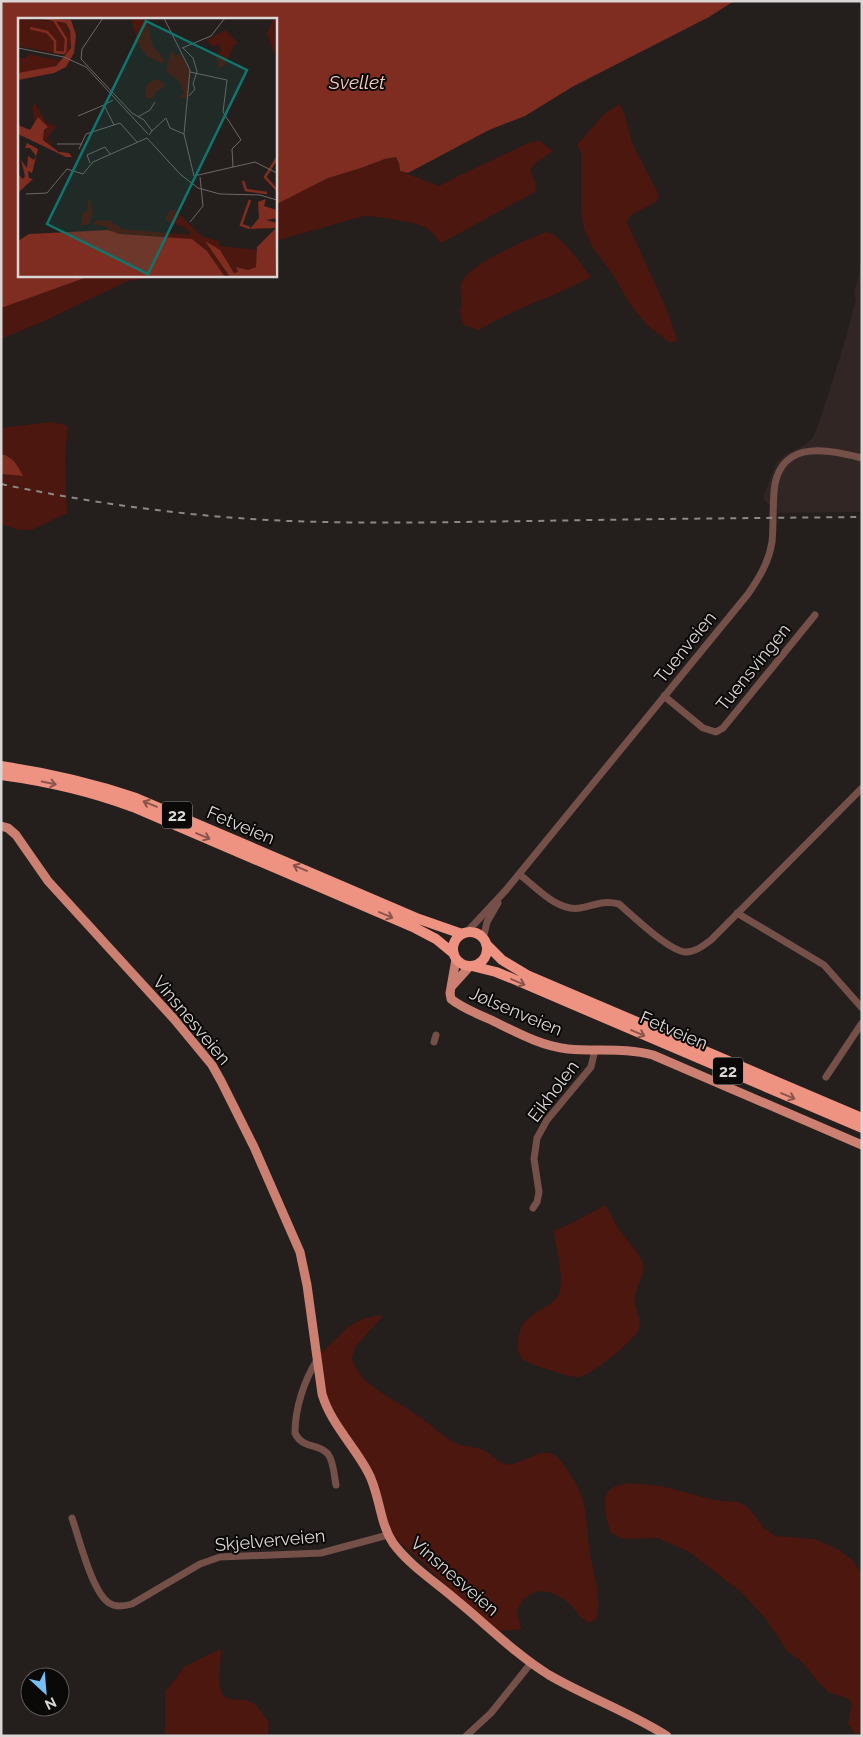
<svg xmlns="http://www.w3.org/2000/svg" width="863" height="1737" font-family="Raleway,sans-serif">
<rect width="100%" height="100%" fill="#241e1d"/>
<path fill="#322624" d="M862 251V512L777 513 763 498 776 464 785 455 806 444 813 438 823 411 845 341 856 299 854 293 860 270Z"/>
<path fill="#4b170e" d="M619 104 624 112 632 143 659 195 657 201 630 216 627 222 667 310 677 340 670 343 647 325 629 303 613 275 593 248 584 229 581 212V152L577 145 603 115Z
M540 141 553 151 536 163 530 170 536 184 535 192 447 240 440 243C436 238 432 231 426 228 418 222 375 216 364 216L275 241V205L328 178 361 168 385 159 396 157 399 163 400 171 439 186 454 178 530 142Z
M546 232C562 234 581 265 591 277 554 297 515 308 479 330L464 325C459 318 460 312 461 303 461 297 460 290 461 284 466 265 528 239 546 232Z
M93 275H164L128 281 40 323 1 339V308Z
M51 422 63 424 68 427 65 457 67 513 32 530H19L1 524V474L22 476 9 456 1 454V428Z
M606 1205C611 1214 615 1224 621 1232 627 1240 640 1254 643 1263 646 1275 635 1287 635 1299 634 1309 642 1318 639 1329 634 1341 591 1376 578 1377 571 1378 525 1363 521 1358 520 1356 519 1353 518 1351 517 1347 518 1343 518 1340 521 1308 556 1311 560 1290 563 1272 557 1251 554 1233L555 1230C573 1224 589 1213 606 1205Z
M374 1316H383L355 1347 352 1359C356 1367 359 1375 366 1381 381 1394 400 1403 417 1415 431 1424 442 1436 457 1444 465 1447 475 1446 483 1450 491 1454 496 1461 505 1464 522 1468 539 1444 556 1456 564 1463 577 1484 581 1494 587 1508 587 1531 589 1547 592 1571 602 1593 597 1618L589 1623C578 1617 575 1608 566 1601 546 1586 528 1588 517 1610L521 1629 499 1631 471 1609 421 1561 394 1538 368 1471 325 1398 318 1360 321 1353 348 1327 360 1320Z
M627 1483 661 1486 714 1500 737 1502 748 1507 764 1528 775 1536 814 1539 827 1544 841 1551 854 1562 862 1574V1733L855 1734 848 1724 852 1703 847 1698 829 1692 820 1684 801 1661 787 1651 766 1619 741 1592 689 1552 658 1538 623 1539 611 1533C607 1521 598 1497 612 1488 616 1485 623 1485 627 1483Z
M220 1649 221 1653C221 1665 214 1696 230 1699 239 1701 246 1698 253 1703 259 1708 264 1716 269 1722L268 1736H165V1692L185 1666Z"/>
<path fill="#7e2d20" d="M1 1H734L709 17 572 87 525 116 489 130 408 173 400 171 399 163 396 157 385 159 361 168 328 178 275 205V19H19V275H93L1 308Z
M1 454C14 457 17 465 23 476L1 474Z"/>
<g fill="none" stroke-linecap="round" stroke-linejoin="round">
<path stroke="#755049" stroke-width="7" d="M664 696 703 728 716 732 723 728 815 615
M519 874C536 887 557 912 580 908 595 905 604 900 619 904 633 916 670 952 686 952 696 952 704 945 711 940L862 788
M737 913 824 965 862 1008
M466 933 506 890 748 594C759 578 769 562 772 542 774 523 772 503 775 484 784 439 830 450 862 458
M483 939 487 922 498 903
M434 1042 436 1035
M826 1077 862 1023
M533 1208 537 1202 539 1192 534 1159 537 1138 547 1120 591 1067 595 1050
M317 1360C304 1381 295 1408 295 1433 302 1449 319 1443 328 1454 334 1462 334 1476 336 1485
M72 1518C79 1538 92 1592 109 1603 116 1608 125 1606 132 1604L200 1564 220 1557 321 1553 388 1535
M466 1736 491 1713 531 1663"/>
<path stroke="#cc8071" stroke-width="9" d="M1 826 8 828 16 835 48 881 174 1019 212 1065 221 1081 254 1147 300 1252 307 1285 322 1394C331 1424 353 1444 368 1472 380 1494 379 1522 393 1543 409 1565 434 1581 455 1599 486 1624 515 1654 549 1675 587 1697 629 1712 667 1736
M456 959 450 993 451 999C462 1008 476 1013 489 1019 514 1031 540 1046 568 1049 596 1052 625 1047 653 1055L862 1145
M452 986 470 966"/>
<path stroke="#ee9281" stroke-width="10" d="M1 766C48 773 92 783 136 798L419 919 462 934
M1 775C46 781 90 791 133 807L415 928 436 939 453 953
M453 949a17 17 0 1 1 34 0a17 17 0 1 1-34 0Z
M486 944 502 960 527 975 862 1118
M472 966 496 972 511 978 862 1128"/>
<path stroke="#8c8887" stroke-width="2" stroke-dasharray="6 6" stroke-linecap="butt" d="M1 484C96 504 192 517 289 521 370 524 451 522 532 521 642 519 752 518 862 517"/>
</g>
<defs><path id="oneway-shaft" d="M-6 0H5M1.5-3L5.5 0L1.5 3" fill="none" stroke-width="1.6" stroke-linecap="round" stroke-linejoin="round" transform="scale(1.25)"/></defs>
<g stroke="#88544b">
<use href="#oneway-shaft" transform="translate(49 783) rotate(11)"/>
<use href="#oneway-shaft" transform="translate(150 804) rotate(-158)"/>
<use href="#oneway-shaft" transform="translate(203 836) rotate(23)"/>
<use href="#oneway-shaft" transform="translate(300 868) rotate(-157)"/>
<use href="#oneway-shaft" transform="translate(386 915) rotate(23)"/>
<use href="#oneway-shaft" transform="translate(518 982) rotate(23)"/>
<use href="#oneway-shaft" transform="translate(638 1033) rotate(23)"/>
<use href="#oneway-shaft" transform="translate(788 1096) rotate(23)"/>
</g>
<g text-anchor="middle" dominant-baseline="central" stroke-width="4" stroke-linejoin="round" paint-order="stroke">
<g fill="#0b0908" stroke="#9c9898" stroke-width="1">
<rect x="162" y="801.5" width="30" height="27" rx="4"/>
<rect x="713" y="1057.5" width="30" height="27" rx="4"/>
</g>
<g font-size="16" font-weight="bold" fill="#dad6d5">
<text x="177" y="815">22</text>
<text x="728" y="1071">22</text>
</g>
<g font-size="18" fill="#dad6d5" stroke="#0b0908">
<text transform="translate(685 647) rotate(-51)">Tuenveien</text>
<text transform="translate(753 667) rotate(-51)">Tuensvingen</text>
<text transform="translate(241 825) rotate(23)">Fetveien</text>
<text transform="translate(516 1011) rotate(23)">Jølsenveien</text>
<text transform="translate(192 1020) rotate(50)">Vinsnesveien</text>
<text transform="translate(674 1030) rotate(23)">Fetveien</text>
<text transform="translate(553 1091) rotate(-53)">Eikholen</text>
<text transform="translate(270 1540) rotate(-5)">Skjelverveien</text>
<text transform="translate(455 1576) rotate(41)">Vinsnesveien</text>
</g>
<g font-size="19" font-style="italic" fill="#fac9bf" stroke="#0b0908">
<text x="357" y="82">Svellet</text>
</g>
</g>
<g transform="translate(18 18)">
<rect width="259" height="259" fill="#241e1d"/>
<path d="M0 0 48 5 53 22 51 34 46 37 0 28ZM113 0H124L129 4 134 27 146 41 144 46 129 38 120 26ZM255 1H259L257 36 249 16ZM207 12 220 25 216 27 207 48 199 50 201 44 197 39 203 32 200 26 195 29 189 22ZM153 32 158 39 162 35 172 53 170 79 165 80H160L166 75 160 62 148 53ZM9 36 45 43 28 52 0 55V40H8ZM141 61 147 67 145 70 138 73 135 80H128L127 71 131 64ZM17 85 28 105 38 108 29 121 34 125 33 127 23 119 30 108 19 99 17 105 14 89ZM71 177 75 195 71 206 63 208 64 195 69 194ZM152 192 158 193 183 218 201 223 202 228 239 232V249L230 252 219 249 220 254 216 255 197 229 194 231 212 259H207L189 233 174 221 94 215 89 209 74 206 78 203 91 202 104 211 173 217 168 210 147 202Z" fill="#4b170e"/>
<path d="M17 0 53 2 58 17 56 35 48 49 36 55 0 62V55L38 48 53 30 52 13 48 5ZM20 99 30 109 26 112 25 122 41 134 51 135 54 139H48L0 116V107L12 112ZM9 125 20 131 14 155 10 153 11 160 15 161 0 175V156L5 161 7 158 3 142 9 150 10 138 16 142 18 138 12 130H7ZM248 181 246 188 259 192V200L248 202 259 205 257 259H212L187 223 202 232 216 255 220 254 218 249 230 252 238 249 239 229 258 210 232 211 241 200 240 184ZM90 212 102 216 174 221 189 233 207 259H0V223L11 216Z" fill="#7e2d20"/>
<path fill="none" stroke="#7e2d20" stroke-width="2.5" d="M36 2 48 21 47 35M12 10 29 14 37 23V34L47 35M259 140 247 159 259 172M225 163 228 172 249 175M232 210 223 207 232 182"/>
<path fill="none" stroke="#6d6867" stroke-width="1" d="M85 0 64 31 63 41 114 95 126 102 134 113 131 117M146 0 172 52 166 116 176 158 237 144 259 155M0 30 46 39 68 49 130 116M164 30 193 18 207 0M165 30 175 40 179 53 175 66 177 71 171 78M172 54 209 62 205 94 223 122 214 131 215 149M95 82 86 87 96 107M60 98 86 87M120 99 132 92 137 84M134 113 148 100 152 110 166 116M129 120 162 156 180 170 202 176 242 177 259 182M39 126H64M61 131 68 116 102 105 119 124M72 145 69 137 87 129 92 136M8 176 29 175 49 151 65 156 75 144 129 120M172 204 185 188 182 159"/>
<path fill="#0f766e" fill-opacity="0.15" stroke="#0f766e" stroke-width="2.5" d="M128 3 229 52 130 256 29 206Z"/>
<rect width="259" height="259" fill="none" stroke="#dad6d5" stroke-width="2.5"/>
</g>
<rect width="863" height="1737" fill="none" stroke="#dad6d5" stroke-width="5"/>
<g transform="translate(45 1692) rotate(154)"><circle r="24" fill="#0b0908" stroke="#5e5b5a"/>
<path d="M0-4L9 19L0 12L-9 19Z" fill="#75c0f6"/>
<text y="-8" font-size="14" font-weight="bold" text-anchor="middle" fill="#dad6d5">N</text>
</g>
</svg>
